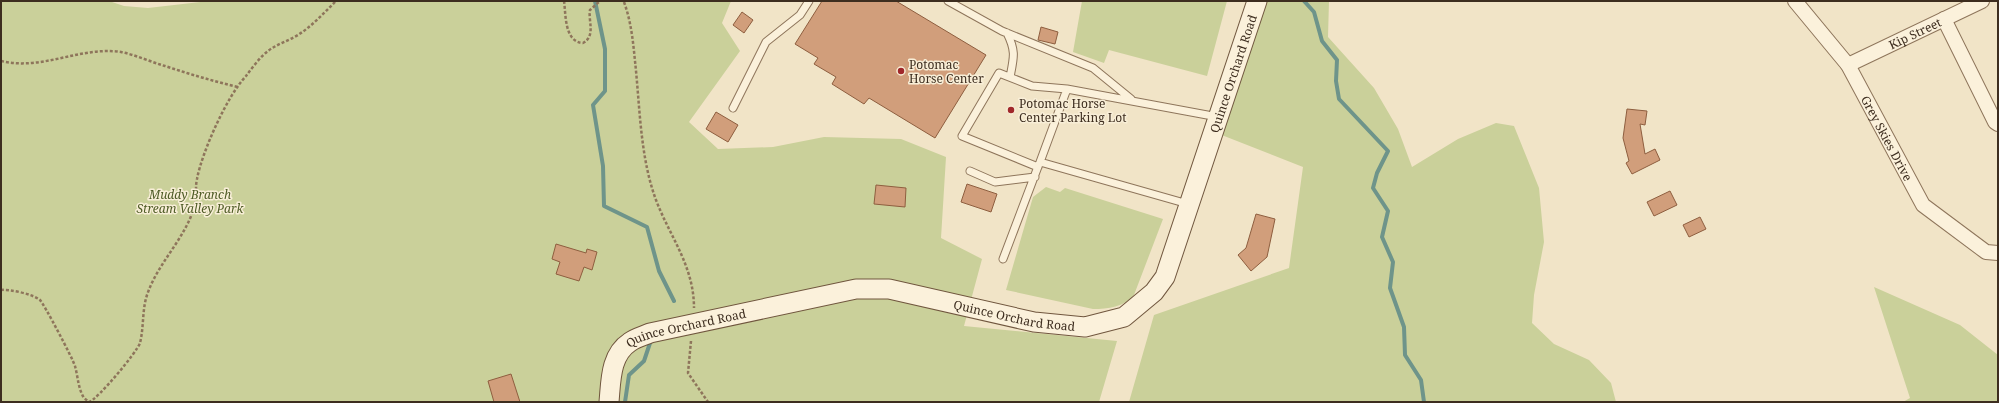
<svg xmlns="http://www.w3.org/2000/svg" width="1999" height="403" font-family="'Noto Serif',serif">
<rect width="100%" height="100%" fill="#f1e4c7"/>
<path fill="#cad09a" d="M1 1H109L124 6 148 8 209 1H731L722 23 740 51 689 122 718 149 773 147 824 137 901 139 946 157 941 238 982 259 964 326 1117 341 1099 402H1Z
M1082 1H1227L1207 76 1109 50 1104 63 1073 52Z
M1257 1H1329L1328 37 1374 88 1398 129 1412 167 1458 139 1496 123 1514 126 1539 188 1544 242 1534 295 1532 323 1554 344 1589 360 1611 383 1616 402H1129L1154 315 1289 268 1303 167 1214 132Z
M1046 187 1060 192 1065 188 1163 219 1134 295C1124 307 1108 309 1093 309L1006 290 1033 197Z
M1874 287 1960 325 1998 355V402H1903L1910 398Z"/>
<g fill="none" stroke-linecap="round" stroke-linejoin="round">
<path stroke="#6e948a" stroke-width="4" d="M595 1 605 49V91L593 105 603 166 604 206 647 227 659 271 674 301
M1304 1 1314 12 1322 41 1337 60 1336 81 1339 99 1388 151 1377 173 1373 188 1388 211 1382 237 1393 262 1390 288 1404 327 1405 355 1421 380 1424 402
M625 402 629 375 644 361 650 343"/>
</g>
<path fill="#d19e7b" stroke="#8e5e3f" d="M822 1H896L986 55 935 138 869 98 864 104 832 84 836 77 814 64 818 58 795 44Z
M742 12 753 20 744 33 733 25Z
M1041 27 1058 32 1055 44 1038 40Z
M1627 109 1647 111 1645 125 1640 124 1645 154 1655 149 1660 160 1632 174 1626 163 1629 161 1623 138Z
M716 112 738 125 728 142 706 129Z
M967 184 997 194 991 212 961 202Z
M876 185 906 188 905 207 874 204Z
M1670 191 1677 205 1654 216 1647 202Z
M1256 214 1275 219 1267 257 1251 271 1238 255 1246 248Z
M1700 217 1706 229 1689 237 1683 225Z
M556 244 586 253 587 249 597 252 592 270 584 267 579 281 556 274 560 262 552 259Z
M511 374 520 402H494L488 381Z"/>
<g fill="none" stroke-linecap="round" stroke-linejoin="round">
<defs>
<path id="lane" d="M948 1 1002 31 1093 68 1131 99
M1007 33C1016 51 1014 57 1010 77
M733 108 766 42 800 15 809 1
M1038 167 962 136 999 73 1032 86 1067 89
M970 171 995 182 1035 177
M1188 204 1040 162 1067 89 1218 117
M1003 259 1039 164"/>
<g id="street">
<path id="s1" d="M1795 1 1848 65 1923 205 1986 252 1998 253"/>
<path d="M1944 19 1995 122 1998 124"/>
<path id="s2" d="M1848 65 1982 1"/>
</g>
<g id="secondary">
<path id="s3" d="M609 402C611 381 610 355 630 342 635 338 643 336 650 333L856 289H889L1034 322 1085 327 1124 317 1154 292 1165 277 1257 1"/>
</g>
</defs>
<use href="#lane" stroke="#8e755b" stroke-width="9"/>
<use href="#street" stroke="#8e755b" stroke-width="16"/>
<use href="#secondary" stroke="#70563e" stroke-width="21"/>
<path stroke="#8e755b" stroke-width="2.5" stroke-dasharray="3 2" stroke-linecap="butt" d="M564 1C566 14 564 42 583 43 596 36 588 21 590 10L600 1
M624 2C631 21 633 41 635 61 640 107 640 157 656 200 670 237 694 266 694 308
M1 61C43 71 80 46 121 52 136 55 151 62 165 66 189 74 213 81 238 87
M1 290C9 289 33 294 40 300 44 304 73 359 75 366 78 377 78 388 84 398L89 402C98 399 137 352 140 343 144 327 142 310 147 295 158 262 187 237 195 204 197 196 195 187 197 179 202 152 227 96 246 76 252 68 260 57 268 51 277 44 288 41 298 35 312 26 324 13 336 1
M691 341 688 373 708 402"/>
<use href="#lane" stroke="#fbf1db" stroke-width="7"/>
<use href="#street" stroke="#fbf1db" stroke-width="14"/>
<use href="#secondary" stroke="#fbf1db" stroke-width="19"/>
</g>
<g fill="#a0272a" stroke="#f8eed7" stroke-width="1.5">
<circle cx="901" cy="71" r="4"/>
<circle cx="1011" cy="110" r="4"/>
</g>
<g text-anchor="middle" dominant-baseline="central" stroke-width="3" stroke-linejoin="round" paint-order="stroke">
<g font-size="12" fill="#3d2d1f" stroke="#f8eed7">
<text stroke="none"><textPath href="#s2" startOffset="74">Kip Street</textPath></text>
<text stroke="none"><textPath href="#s3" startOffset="844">Quince Orchard Road</textPath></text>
<text stroke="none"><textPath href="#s1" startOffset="166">Grey Skies Drive</textPath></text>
<text stroke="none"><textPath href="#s3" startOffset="460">Quince Orchard Road</textPath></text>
<text stroke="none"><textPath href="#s3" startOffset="124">Quince Orchard Road</textPath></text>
</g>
<g font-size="12" fill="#3d2d1f" stroke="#f8eed7" text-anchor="start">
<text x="909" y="64">Potomac<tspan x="909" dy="14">Horse Center</tspan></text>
<text x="1019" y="103">Potomac Horse<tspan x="1019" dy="14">Center Parking Lot</tspan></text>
</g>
<g font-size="12" font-style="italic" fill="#4e5b25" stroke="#f8eed7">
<text x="190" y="194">Muddy Branch<tspan x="190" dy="14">Stream Valley Park</tspan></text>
</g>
</g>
<rect width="1999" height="403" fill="none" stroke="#3d2d1f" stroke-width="4"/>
</svg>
